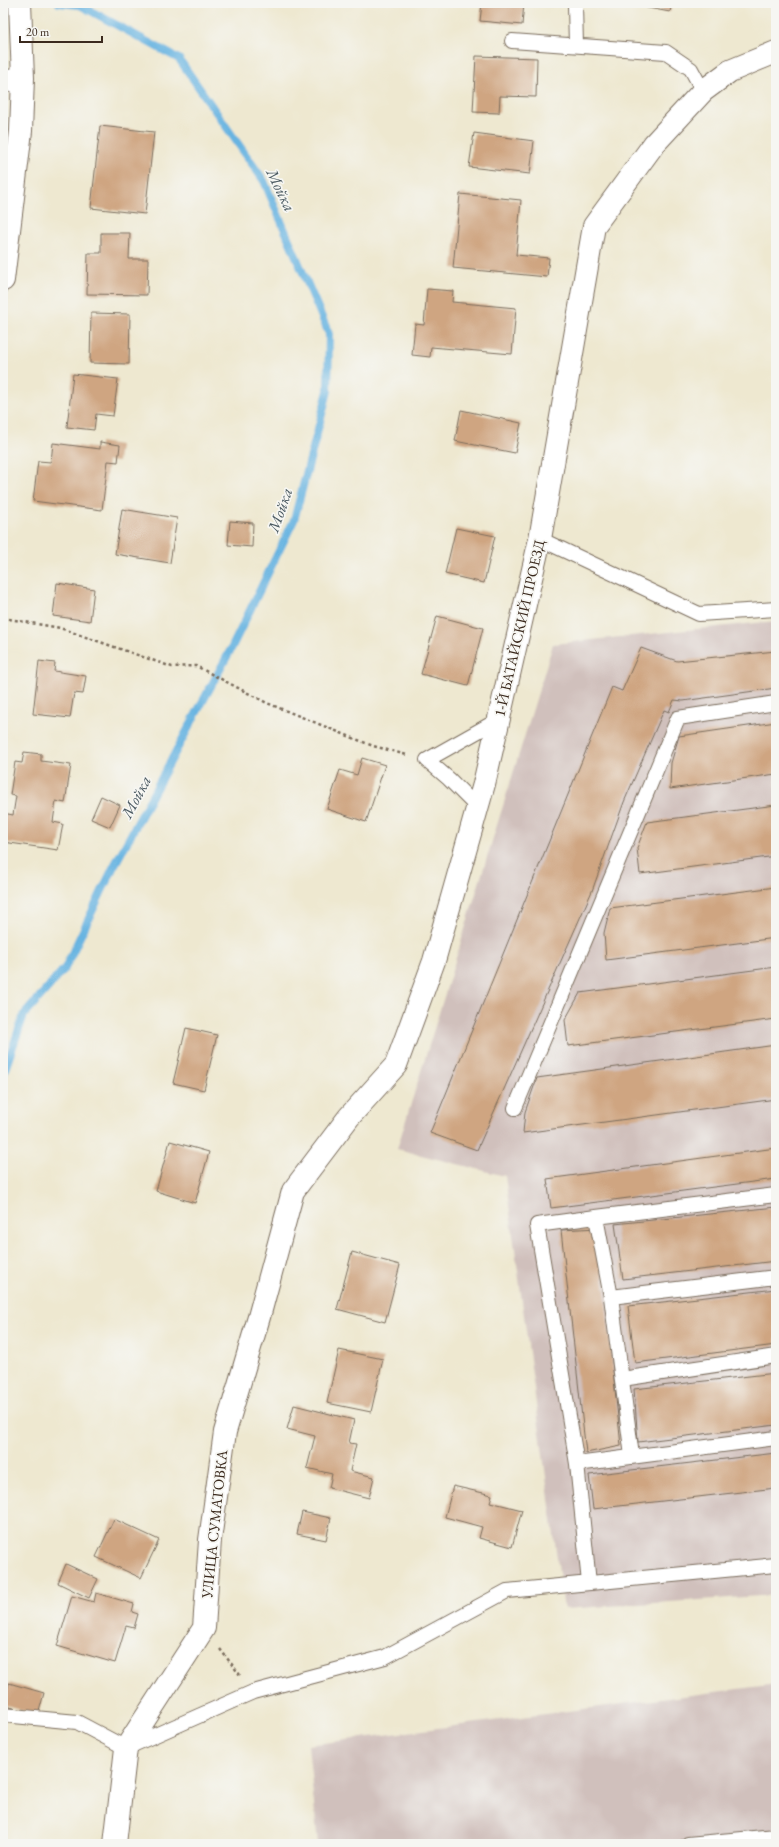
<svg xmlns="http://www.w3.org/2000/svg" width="779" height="1847" font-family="'EB Garamond',serif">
<rect width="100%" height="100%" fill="#f6f6f2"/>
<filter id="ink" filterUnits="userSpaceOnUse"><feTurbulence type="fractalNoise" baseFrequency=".025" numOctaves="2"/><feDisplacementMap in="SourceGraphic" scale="8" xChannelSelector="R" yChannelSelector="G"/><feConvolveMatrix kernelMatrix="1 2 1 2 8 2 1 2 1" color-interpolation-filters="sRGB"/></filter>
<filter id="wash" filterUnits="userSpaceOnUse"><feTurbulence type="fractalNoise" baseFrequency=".012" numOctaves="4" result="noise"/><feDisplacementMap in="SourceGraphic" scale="16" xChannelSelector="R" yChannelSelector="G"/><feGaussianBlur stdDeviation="0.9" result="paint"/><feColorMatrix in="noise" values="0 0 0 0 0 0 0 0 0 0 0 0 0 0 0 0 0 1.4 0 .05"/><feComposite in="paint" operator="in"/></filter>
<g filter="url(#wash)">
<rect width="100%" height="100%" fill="#eee8d0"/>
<path fill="#d0c0bc" d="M776 621V1595L564 1609 505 1176 397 1149 553 644Z
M776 1684V1844H318L308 1745Z"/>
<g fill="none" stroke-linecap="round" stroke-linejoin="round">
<path stroke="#68b4e1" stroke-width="8" d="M3 1075 24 1015 65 968 113 868 231 649 294 520 328 391 329 334 264 181 179 59 80 5 59 3"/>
</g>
<g id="blocks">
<path fill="#cfa581" d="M482 3H524L522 25 480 21Z
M621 3H672L670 12Z
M476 56 537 58 536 97 500 96 499 113 473 112Z
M100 126 154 132 145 214 91 208Z
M474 133 534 141 530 174 469 167Z
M460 194 521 200 516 255 549 258 547 277 453 268Z
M101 233H130L129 259H148L147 295 87 294 88 253H101Z
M427 289 453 291 452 302 516 308 512 354 431 347 430 357 412 355 415 324 424 325Z
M91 313 130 314 129 364 90 363Z
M73 374 118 379 113 416 96 414 94 430 67 427Z
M461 410 521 423 515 453 455 441Z
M100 442 120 445 118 462 108 461 102 510 33 501 38 461 51 462 53 443 100 449Z
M122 509 177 518 170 563 115 554Z
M230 521 253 523 252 547 228 545Z
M456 528 495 536 484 583 445 574Z
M57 583 94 589 90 621 53 616Z
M437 616 483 628 468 686 421 674Z
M641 648 677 661 776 651V688L683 701 674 700 669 712 664 710 624 802 592 891 477 1150 430 1133 612 687 622 691Z
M39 661 55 663 54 671 86 676 83 694 74 693 70 718 33 714Z
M776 722V774L670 789 671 763 679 736Z
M24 752 41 754V761L71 765 65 803 56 801 53 822 63 824 58 850 3 842V813L13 815 16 796 10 795 15 762 22 763Z
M362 758 385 765 366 822 327 809 340 770 357 775Z
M101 796 120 805 110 827 91 819Z
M776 805V856L640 874 637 848 647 822Z
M776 887V938L606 960 604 933 610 908Z
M776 967V1019L568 1046 565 1020 580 993Z
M186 1028 217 1035 204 1090 173 1083Z
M776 1045V1099L523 1133 525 1112 537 1078Z
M170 1141 209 1152 195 1203 156 1191Z
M776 1148V1179L551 1208 547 1179Z
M776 1207V1261L623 1279 615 1224Z
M598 1228 621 1446 586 1453 561 1230Z
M352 1252 400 1265 385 1322 337 1309Z
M776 1289V1345L635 1363 628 1306Z
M339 1350 383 1359 371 1412 327 1403Z
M776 1373V1425L638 1442 634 1389Z
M294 1405 354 1420 349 1443 356 1444 350 1471 374 1477 369 1498 329 1488 332 1474 307 1468 315 1436 287 1429Z
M776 1453V1488L593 1509 589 1475Z
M453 1486 492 1495 490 1502 522 1510 512 1547 479 1538 482 1527 445 1517Z
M302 1512 331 1518 326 1540 297 1534Z
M114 1519 159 1540 141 1578 96 1557Z
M66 1564 98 1579 89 1598 58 1583Z
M96 1593 134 1604 132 1612 138 1614 134 1628 126 1626 115 1663 57 1646 72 1596 94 1602Z
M9 1683 44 1693 38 1715 3 1705Z"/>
</g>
</g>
<g filter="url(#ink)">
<use href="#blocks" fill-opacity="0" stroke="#7a6c5c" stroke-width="1"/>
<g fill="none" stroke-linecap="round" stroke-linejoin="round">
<defs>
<path id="lane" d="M575 5 576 45
M512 41 666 52 691 69 703 91
M540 539 699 614 776 609
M477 807 449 779 427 760 498 720
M515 1108 678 718 776 703
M611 1297 776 1277
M622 1379 776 1356
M632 1456 611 1297 596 1217 776 1195
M577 1464 776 1438
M589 1583 577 1464 537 1225 596 1217
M3 1715 77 1722 126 1748 253 1692 385 1657 507 1591 776 1565
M688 1844 776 1836"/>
<path id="street" d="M3 81 23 78
M3 280 21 131 23 78 20 3
M115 1844 126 1748 204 1628 210 1540 225 1432 259 1317 293 1191 349 1117 396 1065 434 961 484 784 540 539 594 226 654 144 703 91 730 71 776 52"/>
</defs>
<use href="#lane" stroke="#7a6c5c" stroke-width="16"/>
<use href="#street" stroke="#7a6c5c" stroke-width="24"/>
<path stroke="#7a6c5c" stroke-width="2.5" stroke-dasharray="3 3" stroke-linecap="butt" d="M3 618 60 628 172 667 196 666 267 703 373 746 407 755
M220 1649 240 1675"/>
<use href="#lane" stroke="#fff" stroke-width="14"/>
<use href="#street" stroke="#fff" stroke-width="22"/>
</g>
</g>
<g text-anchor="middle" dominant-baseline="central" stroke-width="3.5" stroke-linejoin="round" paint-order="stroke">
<g font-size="15" fill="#3b2a1e" stroke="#f6f6f2">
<text transform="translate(519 628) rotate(-77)">1-Й БАТАЙСКИЙ ПРОЕЗД</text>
<text transform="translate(214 1524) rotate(-84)">УЛИЦА СУМАТОВКА</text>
</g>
<g font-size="16" font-style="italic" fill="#4b5a62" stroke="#f6f6f2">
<text transform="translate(281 190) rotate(64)">Мойка</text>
<text transform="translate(280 510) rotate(-71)">Мойка</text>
<text transform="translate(136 797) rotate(-62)">Мойка</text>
</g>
</g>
<rect width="779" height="1847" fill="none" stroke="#f6f6f2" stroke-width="16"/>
<path d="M20 36v6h82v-6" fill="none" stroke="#3b2a1e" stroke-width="2"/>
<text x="26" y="36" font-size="12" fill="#3b2a1e" stroke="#f6f6f2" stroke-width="3" paint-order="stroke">20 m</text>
</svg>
